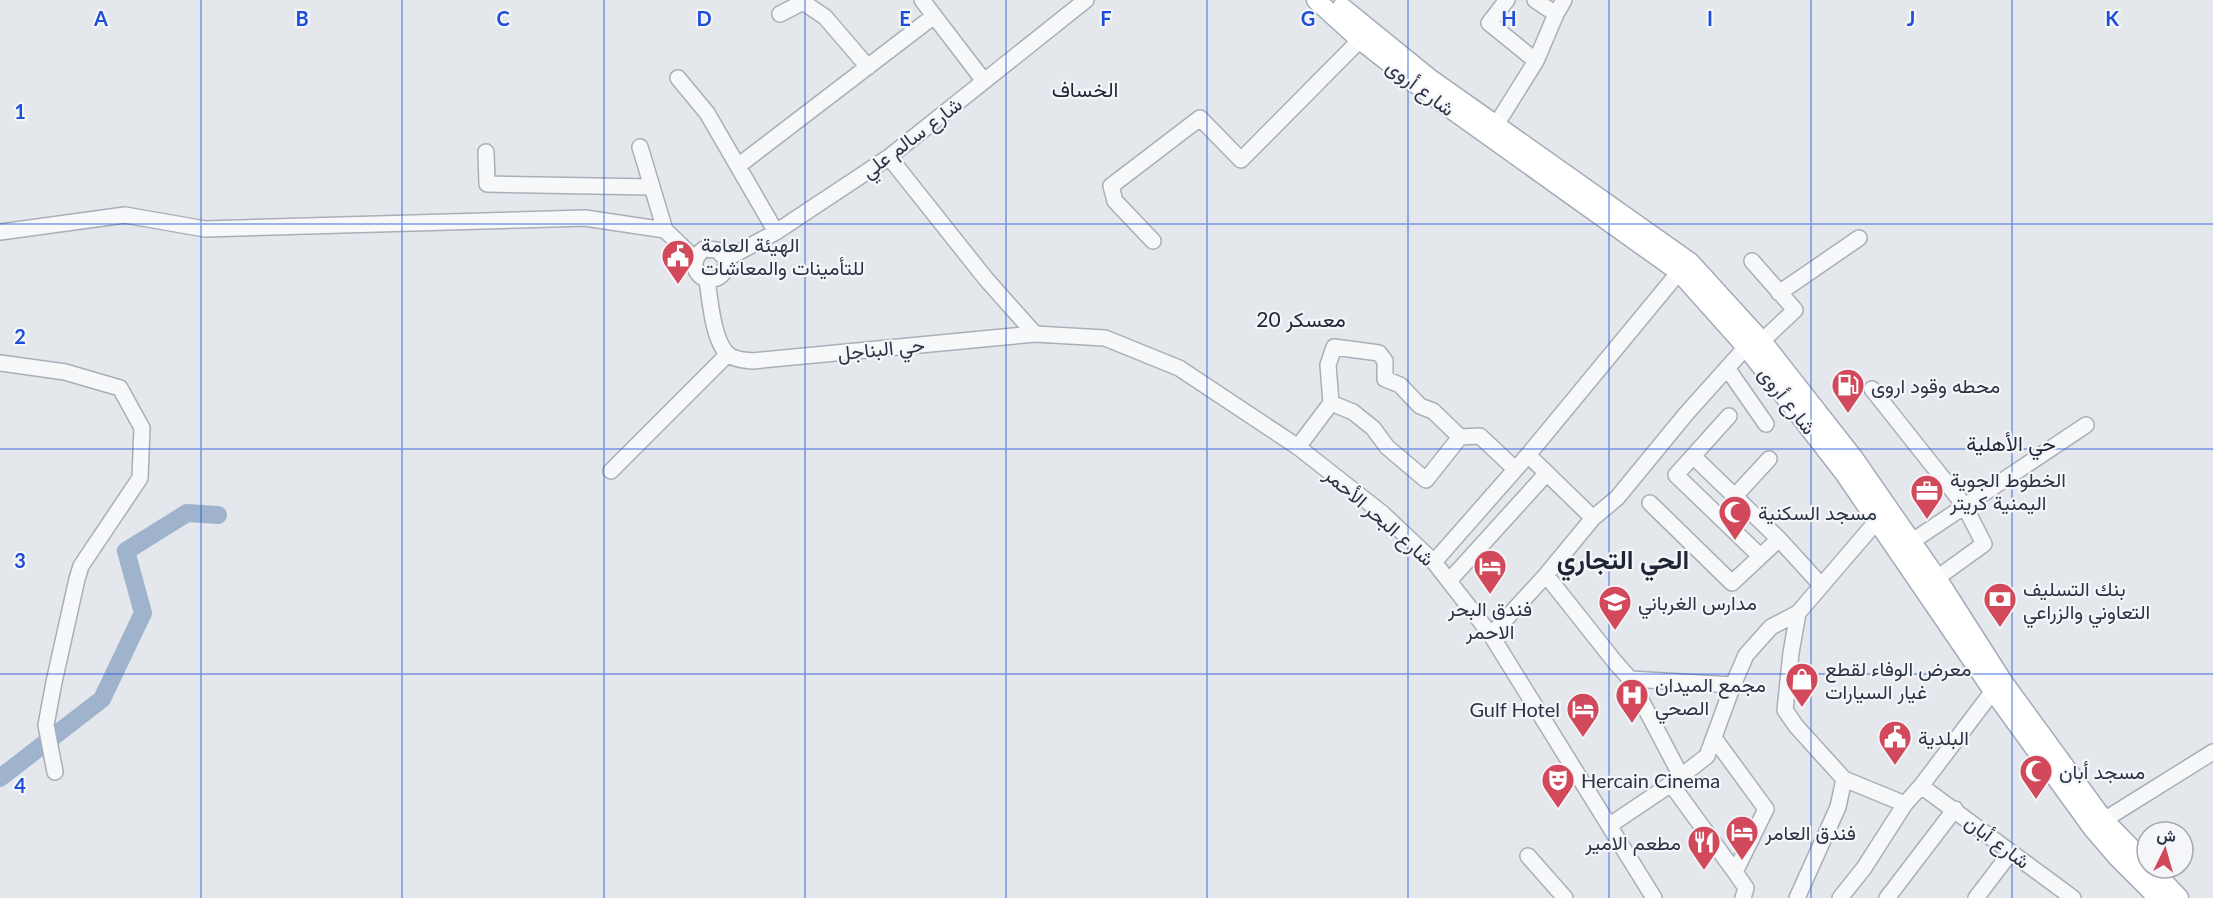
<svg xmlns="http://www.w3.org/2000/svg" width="2213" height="898" font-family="Lato,Vazirmatn,sans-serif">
<rect width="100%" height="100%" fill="#e4e7ec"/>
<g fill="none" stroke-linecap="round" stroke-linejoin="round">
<path stroke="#9fb4cc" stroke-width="18" d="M0 778 102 699 143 613 126 551 187 513 218 515"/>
<defs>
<path id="minor" d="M922 0 984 81
M1507 0 1489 23 1536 61
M1535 0 1556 14
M780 14 803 2 825 17 868 67
M678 78 707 113 776 232
M1496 125 1536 61 1556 14 1564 0
M640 147 665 230
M486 152 487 184 651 187
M889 157 986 279 1035 334
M738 166 934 16
M0 232 125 215 205 229 585 218 665 230 695 259
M1153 241 1115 201 1111 186 1200 118 1241 160 1360 40
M726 259 776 232 889 157 1086 0
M1752 261 1795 310 1762 341
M707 280C720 280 727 273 726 259L717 250 704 249C691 259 692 273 707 280 710 299 713 343 729 355 736 360 744 360 752 361L1035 334 1105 338 1179 368 1298 447 1382 513 1434 562 1491 635 1654 898
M1779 293 1859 238
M0 363 65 372 120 388 142 428 140 478 81 566 77 579 54 682 46 725 55 772
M1727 368 1766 424
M1872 389 1964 505 1984 544 1937 578
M1331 403 1328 365 1334 347 1379 353 1385 361V379L1400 385 1420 406 1433 411 1460 437
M1729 416 1676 475 1759 555
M1298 447 1331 403 1353 412 1373 428 1387 447 1426 480 1460 437 1480 436 1515 469
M1694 457 1779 539 1821 585
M611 471 728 354
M1735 496 1769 459
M1650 503 1732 583 1779 539
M1593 518 1617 498 1686 414 1746 347
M1911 542 2086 425
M1434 562 1528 455 1679 272
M1546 575 1615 662 1630 679 1733 685
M1449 581 1546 474
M1798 613 1791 653 1785 710 1796 726 1844 779 1905 804
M1491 635 1546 575 1593 518 1528 455
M1630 679 1681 776
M1714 738 1766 809 1735 872 1746 888 1743 898
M1671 784 1735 872
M1921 786 2073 898
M2104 820 2213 752
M1610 825 1671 784 1707 756 1733 685 1746 655 1771 627 1798 613 1876 522
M1528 856 1565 898
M1797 898 1838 807 1844 779
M1840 898 1864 868 1905 804 1921 786 1993 691
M1887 898 1955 809
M1976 898 2011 852"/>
<path id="major" d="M1316 0 1360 40 1420 87 1679 272 1746 347 1844 473 1993 691 2093 829 2117 857 2158 898
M1342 7 1428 77 1690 262 1762 341 1853 457 1937 578 2004 683 2104 820 2147 864
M2151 868 2179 898"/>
</defs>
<use href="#minor" stroke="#a9aeb7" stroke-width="18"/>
<use href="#major" stroke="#a3abb8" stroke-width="21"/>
<use href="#minor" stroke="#f7f8fa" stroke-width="15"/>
<use href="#major" stroke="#fff" stroke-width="18"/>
</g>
<path fill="none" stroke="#1d4ed8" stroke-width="1.5" stroke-opacity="0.55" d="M201 0V898M402 0V898M604 0V898M805 0V898M1006 0V898M1207 0V898M1408 0V898M1609 0V898M1811 0V898M2012 0V898M0 224H2213M0 449H2213M0 674H2213"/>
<defs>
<symbol id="civic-pin" viewBox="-11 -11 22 30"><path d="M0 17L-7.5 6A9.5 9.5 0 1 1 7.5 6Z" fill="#d1495b" stroke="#f4f6f9"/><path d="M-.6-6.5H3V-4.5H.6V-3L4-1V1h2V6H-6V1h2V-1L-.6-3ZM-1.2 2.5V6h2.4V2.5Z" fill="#fff"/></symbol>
<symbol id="fuel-pin" viewBox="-11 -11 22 30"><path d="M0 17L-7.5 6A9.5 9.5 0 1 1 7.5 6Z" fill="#d1495b" stroke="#f4f6f9"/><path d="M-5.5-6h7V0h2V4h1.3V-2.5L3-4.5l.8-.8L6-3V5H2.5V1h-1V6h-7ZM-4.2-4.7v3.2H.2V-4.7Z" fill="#fff"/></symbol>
<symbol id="office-pin" viewBox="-11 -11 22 30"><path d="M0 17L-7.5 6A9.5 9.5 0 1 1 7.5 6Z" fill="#d1495b" stroke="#f4f6f9"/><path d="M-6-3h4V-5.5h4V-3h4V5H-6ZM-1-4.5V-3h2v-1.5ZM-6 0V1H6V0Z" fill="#fff"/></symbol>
<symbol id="mosque-pin" viewBox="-11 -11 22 30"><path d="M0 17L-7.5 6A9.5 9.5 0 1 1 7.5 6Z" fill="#d1495b" stroke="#f4f6f9"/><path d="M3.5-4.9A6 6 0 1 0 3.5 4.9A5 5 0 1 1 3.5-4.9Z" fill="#fff"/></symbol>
<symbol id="hotel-pin" viewBox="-11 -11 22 30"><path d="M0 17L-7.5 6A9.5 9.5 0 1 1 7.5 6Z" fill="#d1495b" stroke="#f4f6f9"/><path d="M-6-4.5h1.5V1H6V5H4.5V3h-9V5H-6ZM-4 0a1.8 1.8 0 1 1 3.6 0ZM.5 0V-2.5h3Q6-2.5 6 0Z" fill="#fff"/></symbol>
<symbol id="bank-pin" viewBox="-11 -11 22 30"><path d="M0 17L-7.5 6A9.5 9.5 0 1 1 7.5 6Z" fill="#d1495b" stroke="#f4f6f9"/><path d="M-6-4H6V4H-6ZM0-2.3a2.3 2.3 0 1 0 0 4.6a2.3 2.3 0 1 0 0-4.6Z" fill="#fff"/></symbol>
<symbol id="school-pin" viewBox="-11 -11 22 30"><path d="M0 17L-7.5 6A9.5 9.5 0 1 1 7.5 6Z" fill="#d1495b" stroke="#f4f6f9"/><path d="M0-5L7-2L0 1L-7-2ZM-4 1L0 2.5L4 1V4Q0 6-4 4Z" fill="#fff"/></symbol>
<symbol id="shop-pin" viewBox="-11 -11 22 30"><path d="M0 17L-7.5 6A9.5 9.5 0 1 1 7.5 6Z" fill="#d1495b" stroke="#f4f6f9"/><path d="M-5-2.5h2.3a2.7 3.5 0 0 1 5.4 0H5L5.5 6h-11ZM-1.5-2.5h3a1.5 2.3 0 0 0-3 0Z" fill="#fff"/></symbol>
<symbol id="hospital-pin" viewBox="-11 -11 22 30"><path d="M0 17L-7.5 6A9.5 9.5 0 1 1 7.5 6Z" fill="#d1495b" stroke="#f4f6f9"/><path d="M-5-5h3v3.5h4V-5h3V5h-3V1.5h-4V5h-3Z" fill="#fff"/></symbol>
<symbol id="theatre-pin" viewBox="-11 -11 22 30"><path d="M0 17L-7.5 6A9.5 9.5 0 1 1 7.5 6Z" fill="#d1495b" stroke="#f4f6f9"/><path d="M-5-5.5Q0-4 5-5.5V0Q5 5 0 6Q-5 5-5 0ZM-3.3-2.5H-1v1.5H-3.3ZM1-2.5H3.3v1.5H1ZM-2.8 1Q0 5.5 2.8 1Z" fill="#fff"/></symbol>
<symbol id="restaurant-pin" viewBox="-11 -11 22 30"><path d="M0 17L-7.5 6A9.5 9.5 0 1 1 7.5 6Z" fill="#d1495b" stroke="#f4f6f9"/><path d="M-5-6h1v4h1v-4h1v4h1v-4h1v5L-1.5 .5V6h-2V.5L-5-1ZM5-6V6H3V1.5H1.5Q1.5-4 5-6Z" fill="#fff"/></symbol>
</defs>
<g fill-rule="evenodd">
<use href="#civic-pin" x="659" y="237" width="38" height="52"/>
<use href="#fuel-pin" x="1829" y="366" width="38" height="52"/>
<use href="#office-pin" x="1908" y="472" width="38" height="52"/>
<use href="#mosque-pin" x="1716" y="493" width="38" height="52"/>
<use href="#hotel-pin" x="1471" y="547" width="38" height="52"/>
<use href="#bank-pin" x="1981" y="580" width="38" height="52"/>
<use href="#school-pin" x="1596" y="583" width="38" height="52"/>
<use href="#shop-pin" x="1783" y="660" width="38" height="52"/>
<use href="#hospital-pin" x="1613" y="676" width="38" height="52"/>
<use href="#hotel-pin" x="1564" y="690" width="38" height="52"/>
<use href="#civic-pin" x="1876" y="718" width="38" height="52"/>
<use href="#mosque-pin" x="2017" y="752" width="38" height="52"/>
<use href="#theatre-pin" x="1539" y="761" width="38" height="52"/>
<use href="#hotel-pin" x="1723" y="813" width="38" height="52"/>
<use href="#restaurant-pin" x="1685" y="823" width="38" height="52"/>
</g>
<g text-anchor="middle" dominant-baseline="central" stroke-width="4.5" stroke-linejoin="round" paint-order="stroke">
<g font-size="20" fill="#2b3445" stroke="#f4f6f9">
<text transform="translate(1421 87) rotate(37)">شارع أروى</text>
<text transform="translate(911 137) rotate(-37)">شارع سالم علي</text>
<text transform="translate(881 348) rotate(-6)">حي البناجل</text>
<text transform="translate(1788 400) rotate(52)">شارع أروى</text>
<text transform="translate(1380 516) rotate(41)">شارع البحر الأحمر</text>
<text transform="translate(1998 841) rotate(37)">شارع أبان</text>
</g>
<g font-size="20" fill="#2b3445" stroke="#f4f6f9" text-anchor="start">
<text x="701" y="244">الهيئة العامة<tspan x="701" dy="23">للتأمينات والمعاشات</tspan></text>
<text x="1871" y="385">محطه وقود اروى</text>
<text x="1950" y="479">الخطوط الجوية<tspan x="1950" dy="23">اليمنية كريتر</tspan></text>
<text x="1758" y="512">مسجد السكنية</text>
<text x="2023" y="588">بنك التسليف<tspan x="2023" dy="23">التعاوني والزراعي</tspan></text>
<text x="1638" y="602">مدارس الغرباني</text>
<text x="1490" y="608" text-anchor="middle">فندق البحر<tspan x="1490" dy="23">الاحمر</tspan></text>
<text x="1825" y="668">معرض الوفاء لقطع<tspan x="1825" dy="23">غيار السيارات</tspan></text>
<text x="1655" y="684">مجمع الميدان<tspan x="1655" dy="23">الصحي</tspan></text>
<text x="1560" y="709" text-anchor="end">Gulf Hotel</text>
<text x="1918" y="737">البلدية</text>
<text x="2059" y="771">مسجد أبان</text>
<text x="1581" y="780">Hercain Cinema</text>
<text x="1765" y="832">فندق العامر</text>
<text x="1681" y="842" text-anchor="end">مطعم الامير</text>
</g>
<g font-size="21" fill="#1d2536" stroke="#f4f6f9">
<text x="1085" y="88">الخساف</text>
<text x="1301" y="318">معسكر 20</text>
<text x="2011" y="442">حي الأهلية</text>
</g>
<g font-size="26" font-weight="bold" fill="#1d2536" stroke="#f4f6f9">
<text x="1623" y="559">الحي التجاري</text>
</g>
</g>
<g font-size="20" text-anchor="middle" font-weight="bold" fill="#1d4ed8" stroke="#f4f6f9" stroke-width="4.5" stroke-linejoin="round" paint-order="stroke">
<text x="101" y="26">A</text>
<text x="302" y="26">B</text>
<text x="503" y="26">C</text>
<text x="704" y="26">D</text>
<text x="905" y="26">E</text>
<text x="1106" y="26">F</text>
<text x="1308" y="26">G</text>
<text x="1509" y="26">H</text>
<text x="1710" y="26">I</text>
<text x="1911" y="26">J</text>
<text x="2112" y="26">K</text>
<text x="20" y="119">1</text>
<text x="20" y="344">2</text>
<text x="20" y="568">3</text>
<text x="20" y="793">4</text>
</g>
<g transform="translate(2165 850) rotate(5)"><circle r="28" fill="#f4f6f9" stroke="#a4a8b1" stroke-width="1.5"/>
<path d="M0-4.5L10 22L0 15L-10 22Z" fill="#d1495b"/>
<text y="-9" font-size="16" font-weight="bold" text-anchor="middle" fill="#2b3445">ش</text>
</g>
</svg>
